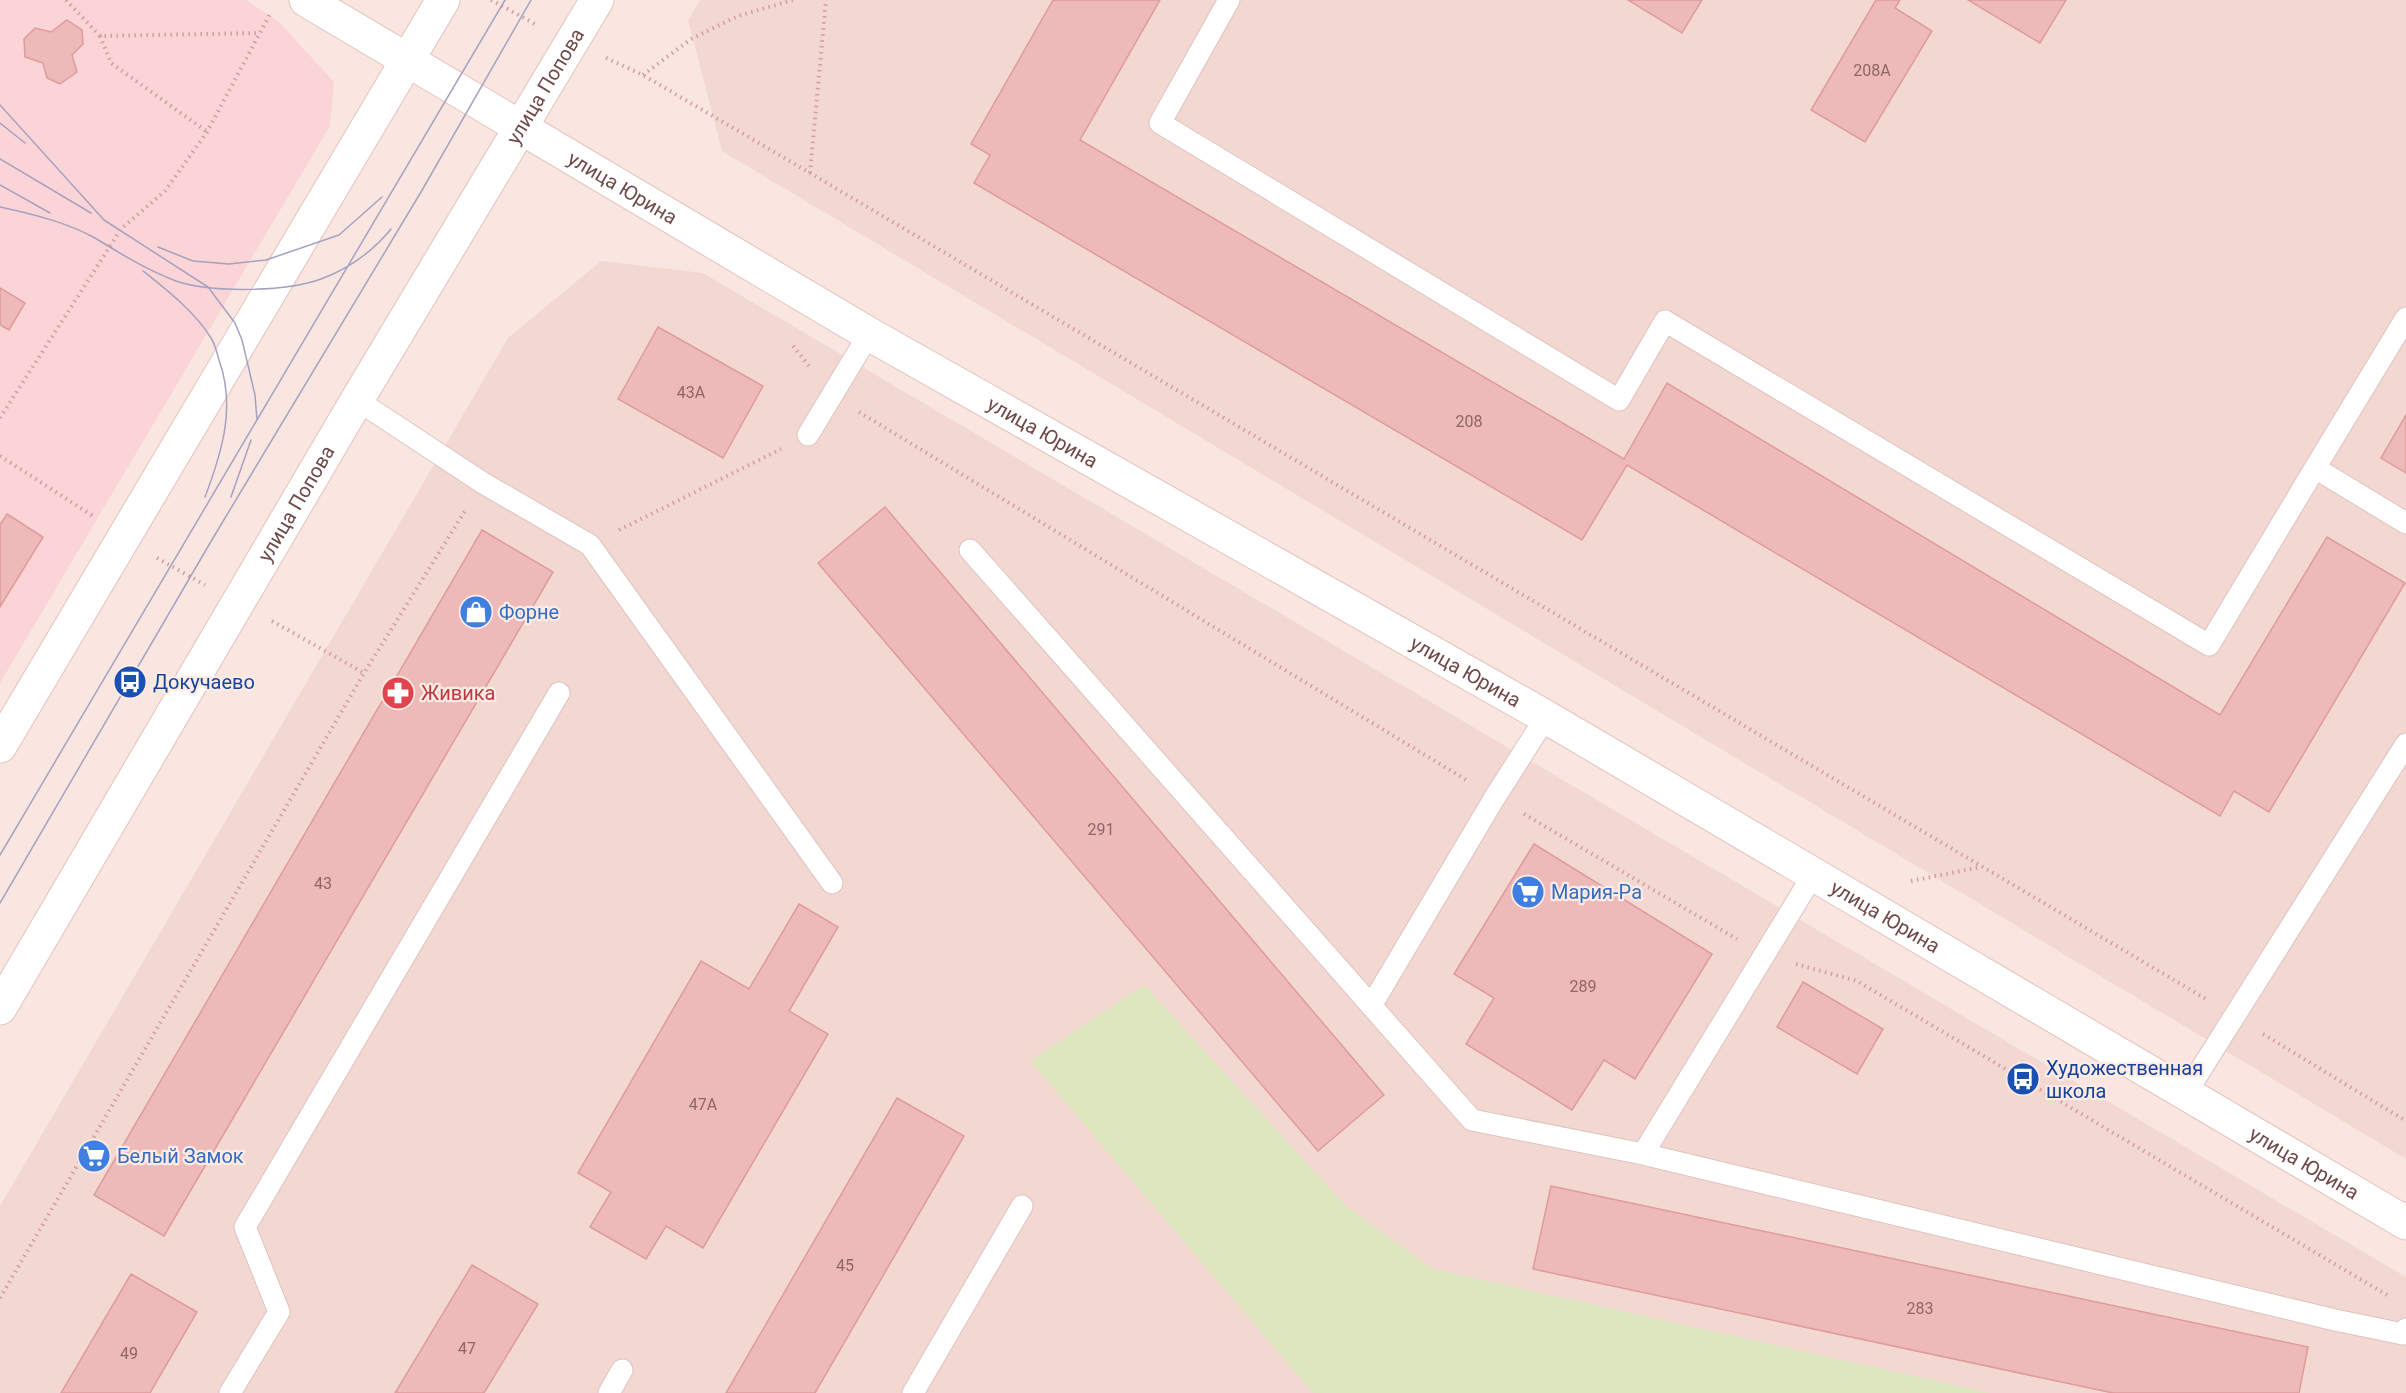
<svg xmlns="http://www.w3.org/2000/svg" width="2406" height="1393" font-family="Roboto,sans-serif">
<rect width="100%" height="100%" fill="#fae6e0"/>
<path fill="#f3d8d2" d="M700 0H2406V1159L722 151 688 20Z
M601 261 703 273 2406 1277V1393H0V1206L508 338Z"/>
<path fill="#fad4d7" d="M0 0H246L279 22 334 82 330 126 0 683Z"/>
<path fill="#dee6c0" d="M1144 985 1346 1206 1433 1269 1990 1393H1313L1030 1061Z"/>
<path fill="#eebab9" stroke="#df9b9b" stroke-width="1.5" d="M1053 0H1160L1080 140 1624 459 1667 383 2220 715 2327 537 2405 583 2269 812 2234 791 2220 816 1627 465 1582 540 974 183 990 155 971 144Z
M1628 0H1702L1682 33Z
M1876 0H1900L1895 8 1932 31 1865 142 1811 110Z
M1968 0H2066L2040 43Z
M67 20 82 30 83 44 72 55 77 72 60 84 47 78 43 63 25 57 24 39 35 28 51 32Z
M0 288 25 303 9 330 0 325Z
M658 327 763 386 723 458 618 399Z
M2406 415V473L2381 458Z
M885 507 1384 1095 1318 1151 818 563Z
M7 514 43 537 0 607V525Z
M482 530 553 572 164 1236 94 1195Z
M1534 844 1712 954 1635 1079 1604 1060 1572 1110 1466 1044 1494 998 1454 974Z
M799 904 838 927 789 1011 828 1034 703 1248 666 1226 646 1259 590 1227 611 1192 578 1173 701 961 749 989Z
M1803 982 1883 1029 1857 1074 1777 1027Z
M897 1098 964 1136 815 1393H726Z
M1551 1186 2308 1347 2299 1393H2113L1533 1269Z
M472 1265 538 1304 484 1393H395Z
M131 1274 197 1312 150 1393H61Z"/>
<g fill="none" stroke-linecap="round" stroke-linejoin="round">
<defs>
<path id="lane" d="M1229 0 1160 123 1619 400 1665 321 2209 645 2315 468 2406 523
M357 400 483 483 590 545 832 883
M808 435 869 334
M2315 468 2406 318
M970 550 1472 1120 1643 1154 2335 1320 2403 1334 2406 1329
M1371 1006 1495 797 1546 717
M2186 1093 2406 744
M1643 1154 1813 875
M230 1393 279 1312 245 1227 559 693
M609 1393 622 1370
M913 1393 1022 1206"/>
<g id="secondary">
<path id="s1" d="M306 0 869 334 1546 717 2406 1223"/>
<path d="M0 746 443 0"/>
<path id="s2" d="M0 1008 357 400 597 0"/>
</g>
</defs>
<use href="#lane" stroke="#dfc2c0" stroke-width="23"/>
<use href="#secondary" stroke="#e4c1bd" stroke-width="35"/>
<path stroke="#d29e9d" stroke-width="4" stroke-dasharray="1.5 4.5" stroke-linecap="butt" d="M66 0 100 36 259 33
M491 0 537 25
M100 36 111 63 206 131
M606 58 643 75 810 173 2206 999
M643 75 691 39 738 16 793 0
M810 173 826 0
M793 346 810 367
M859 412 1468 781
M0 418 121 229 165 191 207 132 270 14
M0 456 93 516
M619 530 781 449
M157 558 205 585
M272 621 364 673
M1524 814 1737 939
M1911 881 1981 867
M1796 964 1857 981 2387 1295
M2263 1034 2406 1121
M0 1298 364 673 465 511"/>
<use href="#lane" stroke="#fff" stroke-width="21"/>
<use href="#secondary" stroke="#fff" stroke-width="33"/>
<path stroke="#a6a1c1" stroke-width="1.5" d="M0 105 104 220 208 287 235 323 242 340 255 395 257 420
M0 123 25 143
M0 159 91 213
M0 185 50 213
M0 207C32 214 66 222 95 238 121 254 147 270 176 281 211 293 286 292 321 279 348 269 373 251 391 229
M158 247 193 261 229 264 266 260 339 235 382 197
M143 271C167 290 195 312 211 338 215 344 217 353 219 360 236 407 222 452 205 497
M231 497 251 440
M0 855 505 0
M0 903 213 538 421 192 531 0"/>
</g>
<defs>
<symbol id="shop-disc" viewBox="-11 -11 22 22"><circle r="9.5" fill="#3f7fe0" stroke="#feebe5"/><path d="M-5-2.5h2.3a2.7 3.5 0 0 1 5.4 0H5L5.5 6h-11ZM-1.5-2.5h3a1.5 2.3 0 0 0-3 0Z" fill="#fff"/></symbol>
<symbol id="bus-disc" viewBox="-11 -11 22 22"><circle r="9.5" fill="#1a4fb4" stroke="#feebe5"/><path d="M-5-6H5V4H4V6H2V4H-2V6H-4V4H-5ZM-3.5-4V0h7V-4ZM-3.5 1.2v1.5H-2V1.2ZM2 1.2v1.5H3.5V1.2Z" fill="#fff"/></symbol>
<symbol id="pharmacy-disc" viewBox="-11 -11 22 22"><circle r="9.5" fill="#e0444e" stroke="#feebe5"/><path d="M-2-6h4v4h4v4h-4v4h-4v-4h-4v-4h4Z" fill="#fff"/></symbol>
<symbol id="supermarket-disc" viewBox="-11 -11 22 22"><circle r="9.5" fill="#3f7fe0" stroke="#feebe5"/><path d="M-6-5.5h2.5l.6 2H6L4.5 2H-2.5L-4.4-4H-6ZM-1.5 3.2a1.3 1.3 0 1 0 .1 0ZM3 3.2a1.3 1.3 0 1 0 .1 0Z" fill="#fff"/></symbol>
</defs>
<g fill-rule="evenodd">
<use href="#shop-disc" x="457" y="593" width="38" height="38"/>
<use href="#bus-disc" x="111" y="663" width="38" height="38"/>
<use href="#pharmacy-disc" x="379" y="674" width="38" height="38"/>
<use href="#supermarket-disc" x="1509" y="873" width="38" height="38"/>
<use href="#bus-disc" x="2004" y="1060" width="38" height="38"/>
<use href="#supermarket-disc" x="75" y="1137" width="38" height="38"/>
</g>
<g text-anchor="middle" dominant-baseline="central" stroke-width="4.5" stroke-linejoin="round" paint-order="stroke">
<g font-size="16" fill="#8f6566">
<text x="1872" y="70">208А</text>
<text x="691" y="392">43А</text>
<text x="1469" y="421">208</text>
<text x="1101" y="829">291</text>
<text x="323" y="883">43</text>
<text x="1583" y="986">289</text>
<text x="703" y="1104">47А</text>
<text x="845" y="1265">45</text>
<text x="1920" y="1308">283</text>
<text x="467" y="1348">47</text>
<text x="129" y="1353">49</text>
</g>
<g font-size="20" fill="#6f494a" stroke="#feebe5">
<text stroke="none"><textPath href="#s2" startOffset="1071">улица Попова</textPath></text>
<text stroke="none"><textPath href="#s1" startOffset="368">улица Юрина</textPath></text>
<text stroke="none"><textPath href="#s1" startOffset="854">улица Юрина</textPath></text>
<text stroke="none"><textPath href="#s2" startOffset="585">улица Попова</textPath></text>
<text stroke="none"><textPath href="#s1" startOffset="1340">улица Юрина</textPath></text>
<text stroke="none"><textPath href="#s1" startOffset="1826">улица Юрина</textPath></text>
<text stroke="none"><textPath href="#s1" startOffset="2312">улица Юрина</textPath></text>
</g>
<g font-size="20" fill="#366cbe" stroke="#feebe5" text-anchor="start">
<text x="499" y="612">Форне</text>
<text x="1551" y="892">Мария-Ра</text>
<text x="117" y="1156">Белый Замок</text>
</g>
<g font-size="20" fill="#164399" stroke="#feebe5" text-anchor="start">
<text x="153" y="682">Докучаево</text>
<text x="2046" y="1068">Художественная<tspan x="2046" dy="23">школа</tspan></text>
</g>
<g font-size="20" fill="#be3a42" stroke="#feebe5" text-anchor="start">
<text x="421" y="693">Живика</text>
</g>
</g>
</svg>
